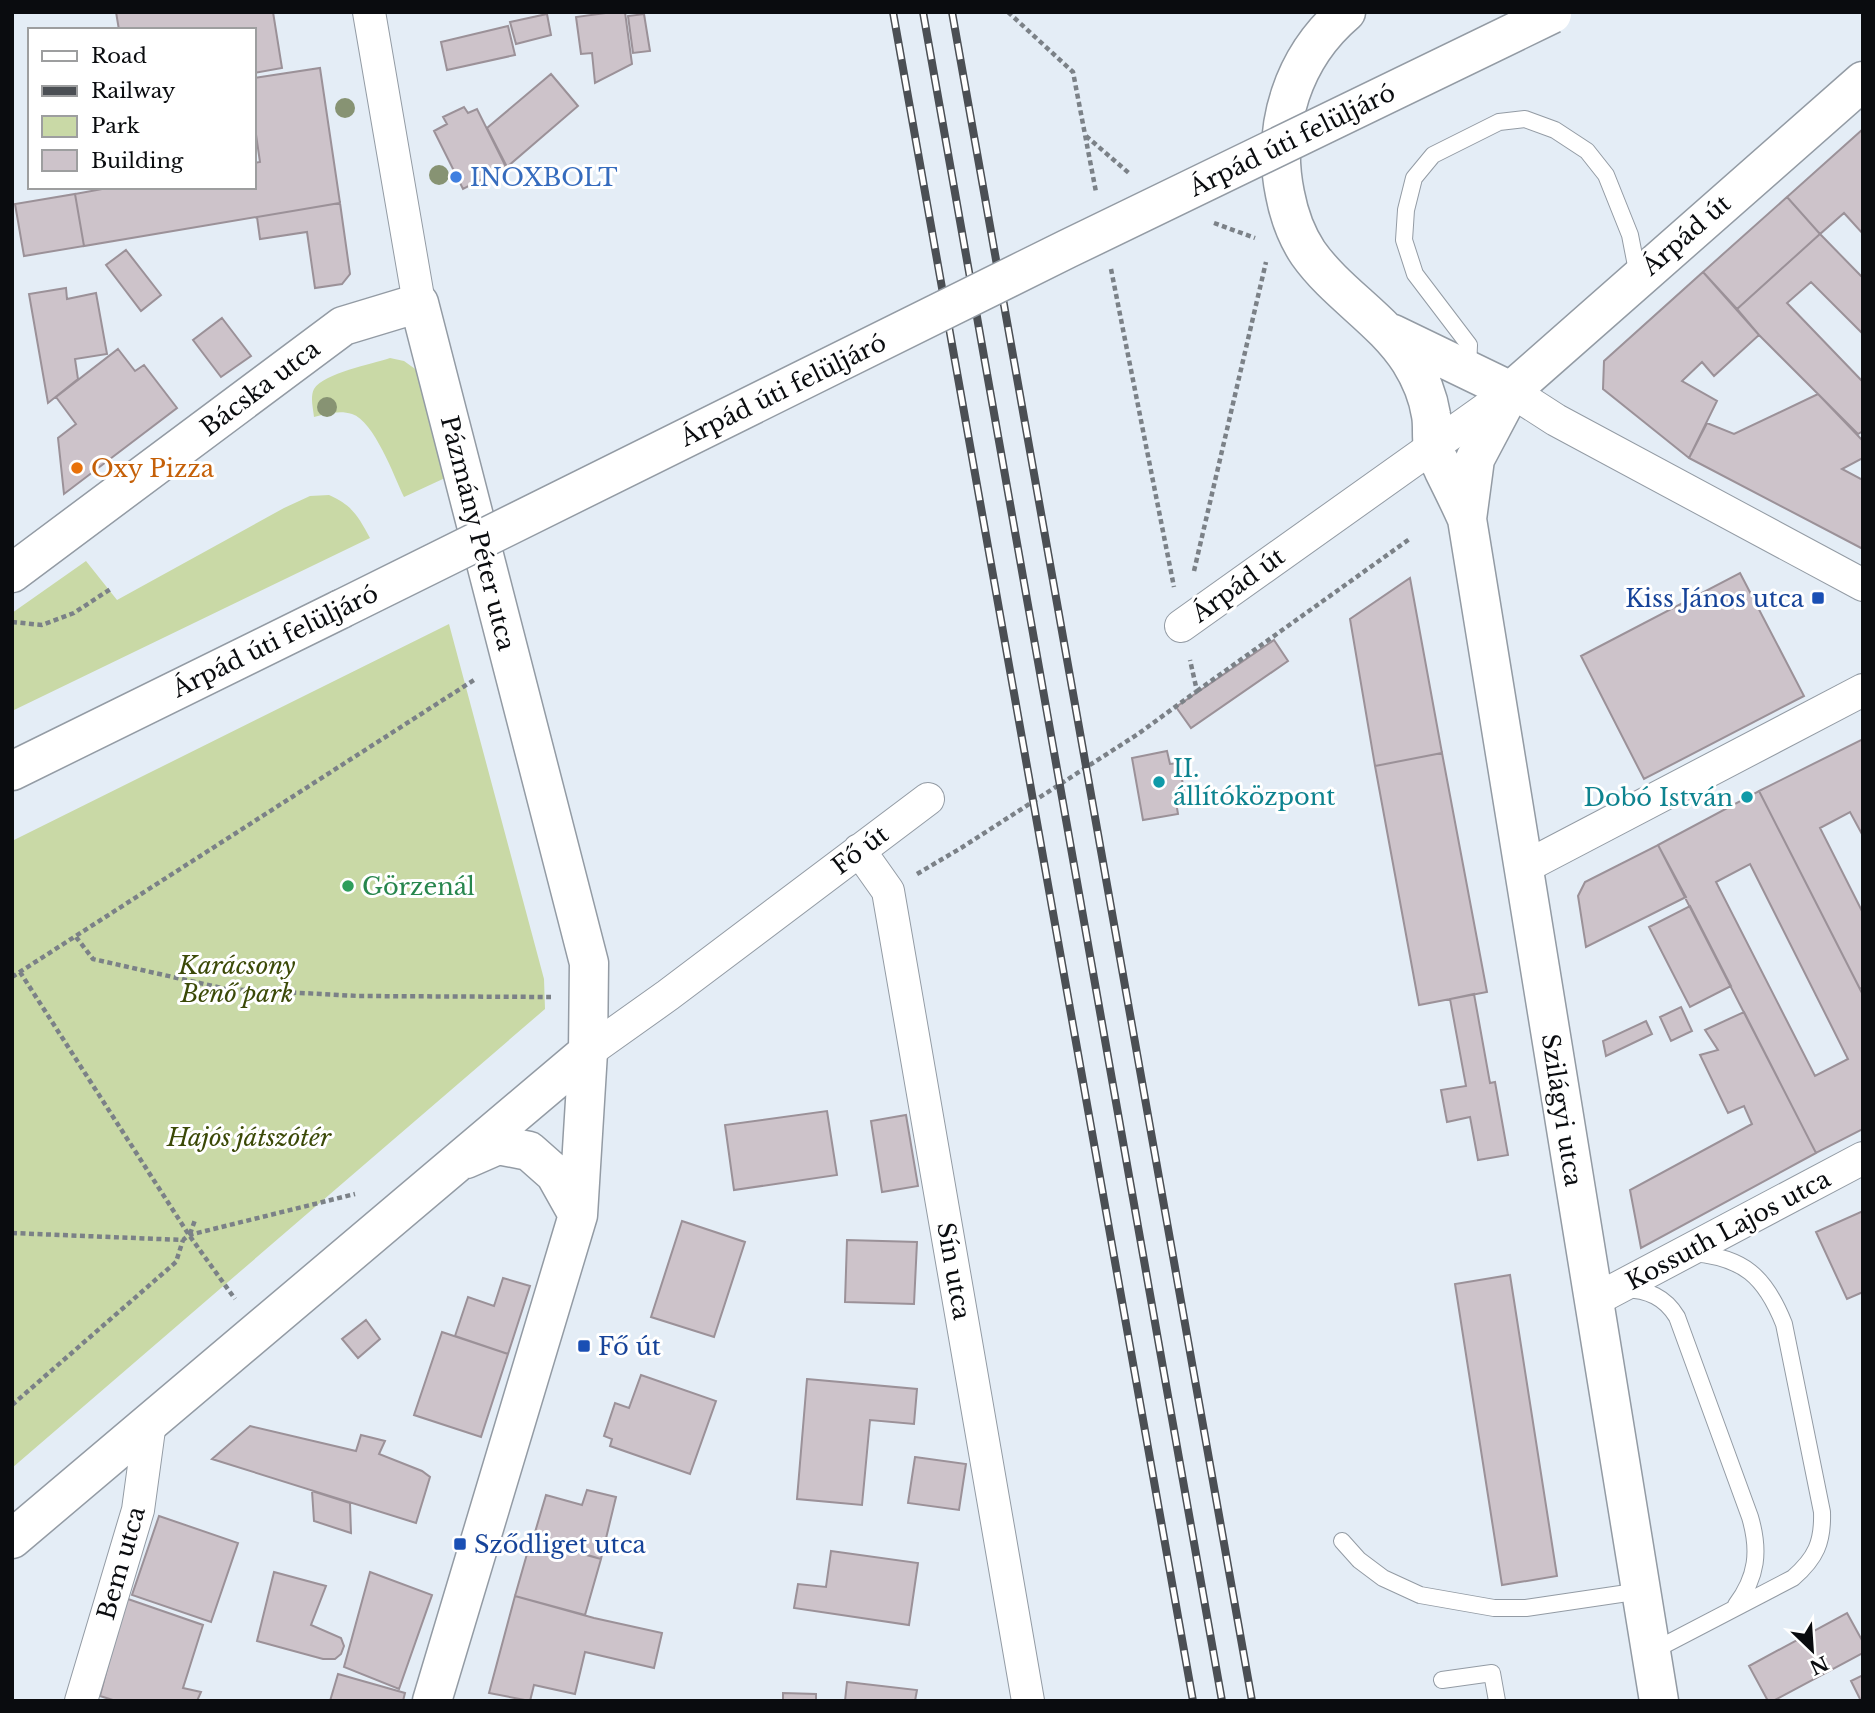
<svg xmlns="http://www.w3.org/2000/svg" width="1875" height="1713" font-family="'Libre Baskerville',serif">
<rect width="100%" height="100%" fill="#e4edf6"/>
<path fill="#c9d9a6" d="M390 358 404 361 418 371 445 478 404 497C394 476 374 421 352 414 339 410 327 414 314 417 313 408 310 397 314 389 324 373 372 364 390 358Z
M329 495C352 505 358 516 370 538L12 711V613L86 561 117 600 284 508 310 496Z
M449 624 544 979 545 1009 12 1468V841Z"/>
<path fill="#cdc3ca" stroke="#9b9198" stroke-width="2" fill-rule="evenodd" d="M116 12H273L282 68 254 73V30H119Z
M613 12H625L632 64 595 83 592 53 581 54 576 17Z
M547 14 551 35 516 44 510 22Z
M644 14 650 51 633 53 628 16Z
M508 26 515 55 447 70 441 42Z
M320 68 340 203 84 246 75 194 113 187H254V163L260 162 254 121V78Z
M551 74 578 106 507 167 487 128Z
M464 107 468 113 477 109 506 167 463 189 434 131 447 124 443 117Z
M1863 129V234L1844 213 1820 234 1787 197Z
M75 194 84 246 24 256 15 204Z
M1787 197 1820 234 1737 309 1703 272Z
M340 203 350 274 342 284 315 288 307 232 260 239 257 217Z
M1820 234 1863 278V334L1811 282 1787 303 1863 382V431L1858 434 1759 335 1737 309Z
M126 250 161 295 141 311 106 265Z
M1703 272 1759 335 1714 376 1702 362 1682 381 1717 401 1689 458 1603 389 1604 361Z
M66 288 67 299 96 293 107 354 75 359 78 379 48 403 29 294Z
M222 318 251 356 221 377 193 340Z
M118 349 135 371 144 365 177 408 64 494 58 438 76 424 56 397Z
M1818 394 1863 441V458L1842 469 1863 480V549L1689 458 1707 423 1734 434Z
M1740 573 1804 696 1644 779 1581 656Z
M1410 578 1442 753 1375 766 1350 619Z
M1274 640 1288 661 1191 728 1176 707Z
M1863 739V836L1850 812 1820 828 1863 913V987L1860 989 1759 791Z
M1167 751 1170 764 1179 763 1186 801 1176 802 1178 814 1143 820 1132 758Z
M1442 753 1487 992 1419 1005 1375 766Z
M1759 791 1863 995V1129L1816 1153 1658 845ZM1750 864 1848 1059 1815 1076 1716 882Z
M1658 845 1686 897 1586 947 1578 896 1585 882Z
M1690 906 1731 986 1690 1007 1649 927Z
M1474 994 1490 1083 1495 1082 1508 1155 1478 1160 1470 1117 1447 1122 1441 1090 1466 1086 1450 999Z
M1681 1007 1692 1031 1671 1041 1660 1017Z
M1744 1012 1816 1153 1641 1248 1630 1190 1752 1124 1744 1106 1728 1113 1700 1055 1718 1050 1705 1030Z
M1646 1021 1652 1034 1606 1056 1603 1041Z
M827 1111 837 1175 734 1190 725 1125Z
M906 1115 918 1186 882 1192 871 1121Z
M1863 1211V1292L1847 1299 1816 1232Z
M682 1221 745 1242 714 1337 651 1317Z
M847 1240 917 1242 914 1304 845 1302Z
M1510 1275 1557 1576 1502 1585 1455 1284Z
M503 1278 530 1286 508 1354 455 1336 468 1297 494 1306Z
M366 1320 380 1339 358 1358 342 1339Z
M442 1332 508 1354 481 1437 414 1415Z
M641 1375 716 1401 690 1474 610 1446 612 1439 604 1436 615 1403 629 1408Z
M807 1379 917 1389 914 1424 870 1420 862 1505 797 1499Z
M250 1426 356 1451 361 1435 385 1441 379 1454 422 1471 430 1477 416 1523 212 1459Z
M915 1457 966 1464 959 1510 908 1503Z
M587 1490 616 1497 601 1559 533 1539 546 1495 582 1505Z
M312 1491 350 1503 351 1533 314 1521Z
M159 1516 238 1543 211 1622 132 1595Z
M531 1540 601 1559 585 1615 515 1596Z
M831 1551 918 1563 909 1625 794 1608 798 1584 826 1587Z
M274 1572 326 1586 311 1625 341 1638 344 1646 341 1654 335 1659H323L257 1641Z
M370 1572 432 1595 399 1689 344 1667Z
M515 1596 594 1618 662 1633 654 1668 585 1652 575 1694 534 1685 530 1701 489 1693Z
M125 1598 203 1625 183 1688 201 1692 197 1701H116L100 1696Z
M1847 1613 1863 1642V1653L1773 1701H1768L1749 1666Z
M338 1674 405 1693 403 1701H330Z
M1863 1675V1701H1861L1851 1681Z
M847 1682 917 1690 915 1701H845Z
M783 1693 816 1694V1701H783Z"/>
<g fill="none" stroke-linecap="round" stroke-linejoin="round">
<defs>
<path id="service" d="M1468 368 1469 345 1415 274 1404 240 1406 210 1414 178 1433 155 1499 122 1525 119 1555 130 1587 151 1606 175 1630 235 1638 276
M1625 1289C1648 1290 1665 1297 1677 1317L1750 1517C1760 1551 1757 1577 1736 1605
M1342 1541 1359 1560 1383 1578 1420 1595 1494 1608H1526L1641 1591
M1651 1652 1793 1578C1816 1558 1823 1542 1822 1512L1784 1324C1765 1276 1743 1257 1692 1253
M1442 1680 1492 1673 1497 1701"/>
<path id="minor" d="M369 12 419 303
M1181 626 1511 391 1556 420 1863 585
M859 850 888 891 1028 1701
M1523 868 1863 690
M588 1052 668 995 928 799
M1593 1301 1863 1158
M81 1701 138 1510 150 1422"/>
<path id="tertiary" d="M1346 12C1293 57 1271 126 1285 194 1289 215 1296 235 1308 253 1337 294 1383 319 1410 361 1420 377 1428 396 1431 415 1433 425 1431 437 1433 447 1435 455 1441 463 1444 471 1452 487 1460 503 1467 519L1659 1701
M1393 334 1511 391
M1467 519 1475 459 1511 391 1863 81
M12 573 343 326 419 303 589 963 588 1052 578 1215 432 1701
M466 1159 498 1145 529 1151 555 1174 578 1215
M12 1539 588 1052"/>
<path id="secondary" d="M12 771 341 609"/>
</defs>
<use href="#service" stroke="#939ba4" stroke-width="18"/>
<use href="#minor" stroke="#939ba4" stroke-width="34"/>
<use href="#tertiary" stroke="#939ba4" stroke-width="41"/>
<use href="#secondary" stroke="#939ba4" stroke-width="41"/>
<path stroke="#7b8187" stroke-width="4.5" stroke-dasharray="5 3.5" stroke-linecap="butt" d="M1008 12 1073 72 1096 192
M1086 136 1130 174
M1214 223 1255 238
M1111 269 1174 587
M1194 571 1266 262
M12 622 42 625 74 613 112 588
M1197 691 1411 538
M917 874 961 848 1138 734 1197 691 1190 660
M76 937 93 959 226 989 358 996 551 997
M20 972 189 1235 235 1299
M12 977 474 680
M12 1233 183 1240 189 1235 355 1194
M190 1234 195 1220
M12 1405 176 1262 183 1240"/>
<use href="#service" stroke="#fff" stroke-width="16"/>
<use href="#minor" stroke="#fff" stroke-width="32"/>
<use href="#tertiary" stroke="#fff" stroke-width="38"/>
<use href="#secondary" stroke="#fff" stroke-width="38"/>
<defs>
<path id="rail" d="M893 12 1193 1701
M923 12 1222 1701
M952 12 1252 1701"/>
</defs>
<use href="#rail" stroke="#4b4f54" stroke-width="8"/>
<use href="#rail" stroke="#fff" stroke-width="5" stroke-dasharray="16" stroke-linecap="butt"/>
<defs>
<path id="secondary-bridge" d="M341 609 1067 249 1552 14"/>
</defs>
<use href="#secondary-bridge" stroke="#939ba4" stroke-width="41" stroke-linecap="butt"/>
<use href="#secondary-bridge" stroke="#fff" stroke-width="38"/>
</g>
<g fill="#879373">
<circle cx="345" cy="108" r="10"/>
<circle cx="439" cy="175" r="10"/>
<circle cx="327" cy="407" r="10"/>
</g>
<circle fill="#3f7fe0" stroke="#fff" stroke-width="2.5" cx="456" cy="177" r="7"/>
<circle fill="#e8710a" stroke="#fff" stroke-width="2.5" cx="77" cy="468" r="7"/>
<g fill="#1a4fb4" stroke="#fff" stroke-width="2.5">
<rect x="1811" y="591" width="14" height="14" rx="3.5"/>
<rect x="577" y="1339" width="14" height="14" rx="3.5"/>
<rect x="453" y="1537" width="14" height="14" rx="3.5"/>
</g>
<g fill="#0f9aa8" stroke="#fff" stroke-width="2.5">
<circle cx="1159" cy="782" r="7"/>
<circle cx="1747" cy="797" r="7"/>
</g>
<circle fill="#2e9e5b" stroke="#fff" stroke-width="2.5" cx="348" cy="886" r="7"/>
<g text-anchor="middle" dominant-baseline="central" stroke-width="6" stroke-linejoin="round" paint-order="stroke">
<g font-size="24" fill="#0a0c0f" stroke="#fff">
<text transform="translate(1292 140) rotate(-26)">Árpád úti felüljáró</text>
<text transform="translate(1686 235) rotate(-41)">Árpád út</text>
<text transform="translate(260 388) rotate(-37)">Bácska utca</text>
<text transform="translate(783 390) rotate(-26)">Árpád úti felüljáró</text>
<text transform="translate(478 533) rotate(76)">Pázmány Péter utca</text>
<text transform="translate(1238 585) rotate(-36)">Árpád út</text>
<text transform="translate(275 641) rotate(-26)">Árpád úti felüljáró</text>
<text transform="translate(860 850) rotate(-37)">Fő út</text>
<text transform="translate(1562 1110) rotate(81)">Szilágyi utca</text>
<text transform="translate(1728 1230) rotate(-28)">Kossuth Lajos utca</text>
<text transform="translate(954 1271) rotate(80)">Sín utca</text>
<text transform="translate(121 1563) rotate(-74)">Bem utca</text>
</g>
<g font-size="24" fill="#366cbe" stroke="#fff" text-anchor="start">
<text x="470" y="177">INOXBOLT</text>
</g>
<g font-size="24" fill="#c56008" stroke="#fff" text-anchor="start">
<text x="91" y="468">Oxy Pizza</text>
</g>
<g font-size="24" fill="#164399" stroke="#fff" text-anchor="start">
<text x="1804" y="598" text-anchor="end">Kiss János utca</text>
<text x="598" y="1346">Fő út</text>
<text x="474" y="1544">Sződliget utca</text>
</g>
<g font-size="24" fill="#0d838f" stroke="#fff" text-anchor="start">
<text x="1173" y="768">II.<tspan x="1173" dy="28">állítóközpont</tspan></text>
<text x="1733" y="797" text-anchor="end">Dobó István</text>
</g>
<g font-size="24" fill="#27864d" stroke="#fff" text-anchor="start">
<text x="362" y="886">Görzenál</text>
</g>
<g font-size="24" font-style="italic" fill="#3b4907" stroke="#fff">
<text x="237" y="965">Karácsony<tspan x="237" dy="28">Benő park</tspan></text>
<text x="249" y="1137">Hajós játszótér</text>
</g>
</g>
<rect width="1875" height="1713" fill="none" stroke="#0a0c0f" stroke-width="28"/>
<rect x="28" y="28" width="228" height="161" fill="#ffffff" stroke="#9d9e9f" stroke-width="2"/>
<rect x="42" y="51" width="35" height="10" fill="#ffffff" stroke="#9d9e9f" stroke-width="2"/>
<text x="91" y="63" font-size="21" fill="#0a0c0f">Road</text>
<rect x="42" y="86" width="35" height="10" fill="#4b4f54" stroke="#9d9e9f" stroke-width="2"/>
<text x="91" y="98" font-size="21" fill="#0a0c0f">Railway</text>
<rect x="42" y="116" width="35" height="21" fill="#c9d9a6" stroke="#9d9e9f" stroke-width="2"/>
<text x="91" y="133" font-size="21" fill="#0a0c0f">Park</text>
<rect x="42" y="150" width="35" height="21" fill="#cdc3ca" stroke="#9d9e9f" stroke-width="2"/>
<text x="91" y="168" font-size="21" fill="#0a0c0f">Building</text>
<g transform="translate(1812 1650) rotate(155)" stroke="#ffffff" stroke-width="5" paint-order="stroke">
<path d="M0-5L12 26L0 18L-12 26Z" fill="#0a0c0f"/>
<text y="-10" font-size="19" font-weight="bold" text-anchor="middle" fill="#0a0c0f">N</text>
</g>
</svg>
